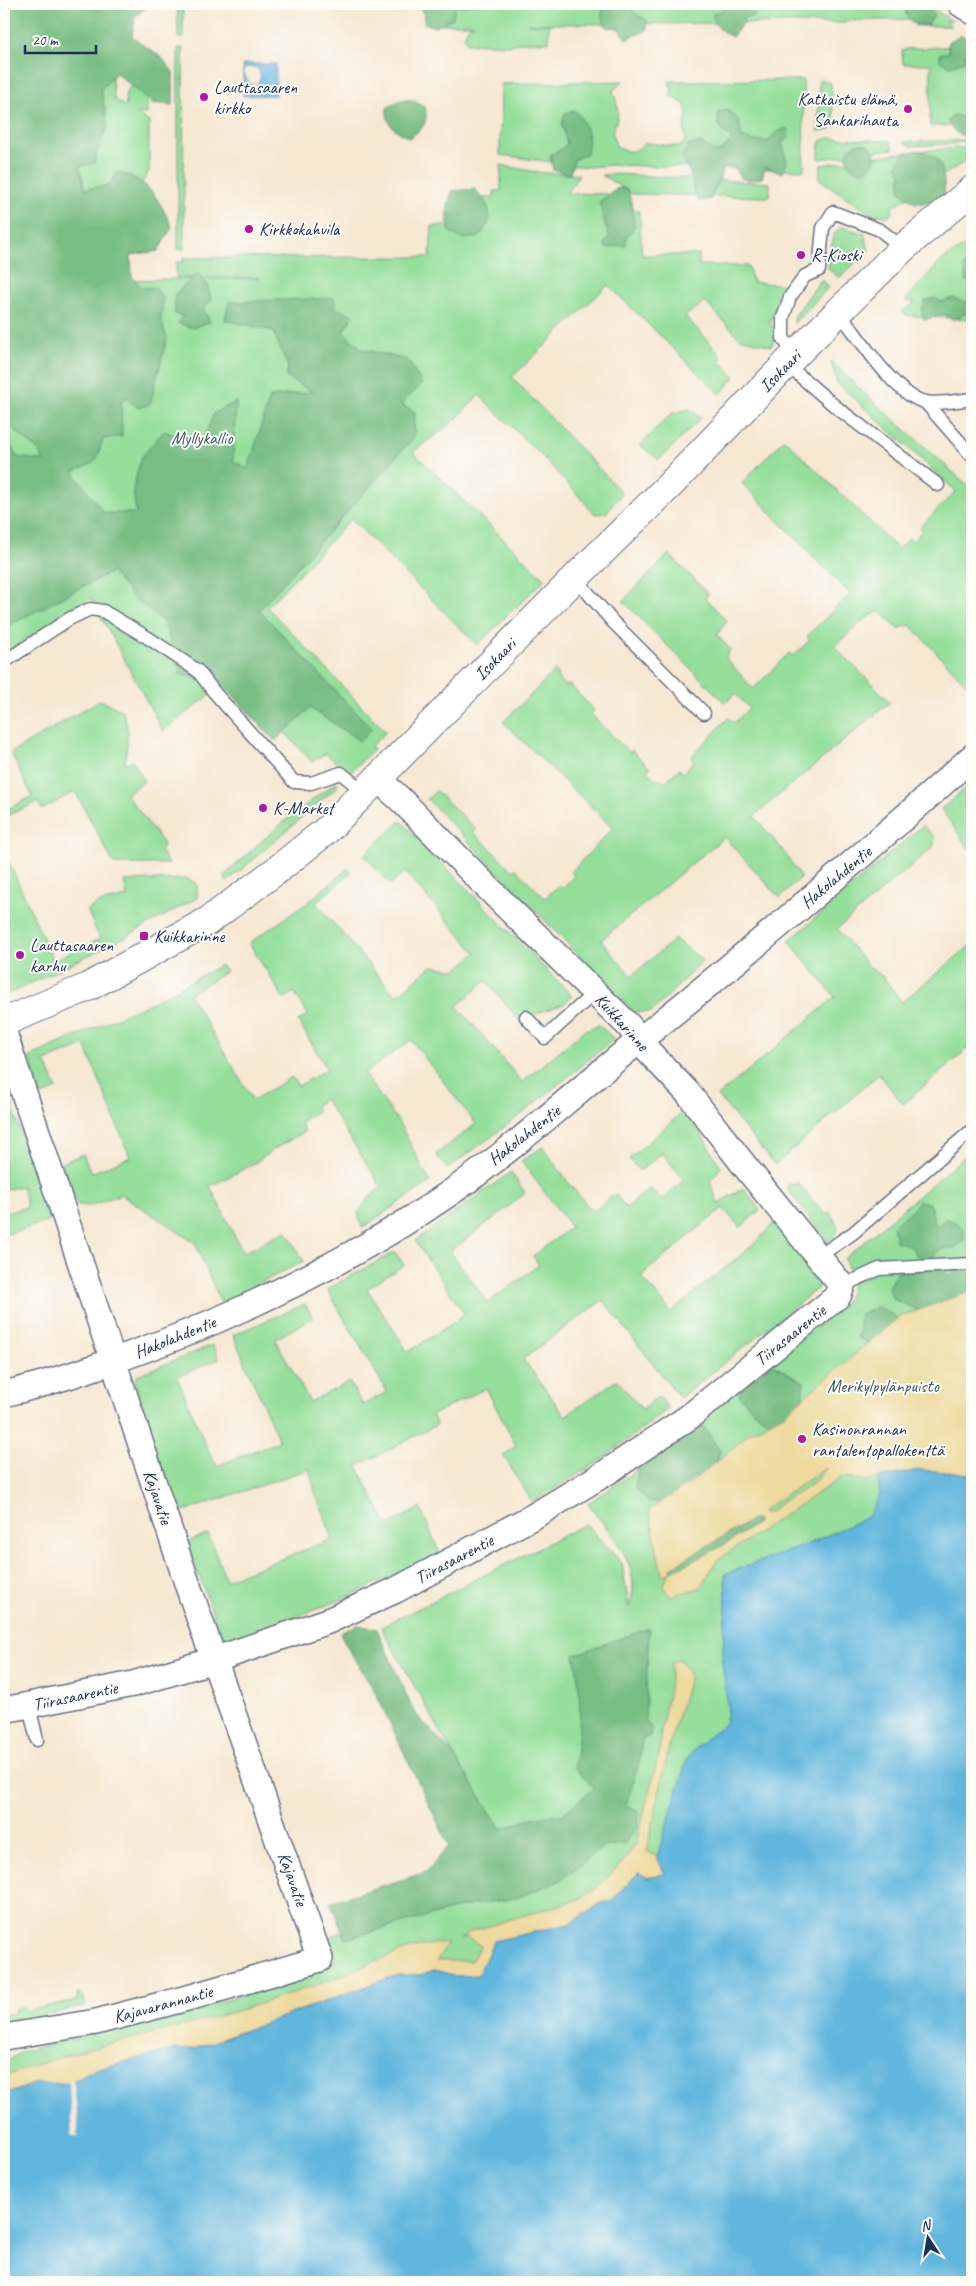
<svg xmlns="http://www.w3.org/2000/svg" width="976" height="2286" font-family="Caveat,sans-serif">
<rect width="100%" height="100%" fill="#fdfcf7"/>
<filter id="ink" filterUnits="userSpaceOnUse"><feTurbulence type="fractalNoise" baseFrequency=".02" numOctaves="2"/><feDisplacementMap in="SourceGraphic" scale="10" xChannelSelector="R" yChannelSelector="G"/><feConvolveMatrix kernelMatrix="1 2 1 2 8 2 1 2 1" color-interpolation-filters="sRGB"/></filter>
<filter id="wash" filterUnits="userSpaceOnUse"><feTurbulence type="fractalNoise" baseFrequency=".0096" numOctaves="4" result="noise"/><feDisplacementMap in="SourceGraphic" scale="20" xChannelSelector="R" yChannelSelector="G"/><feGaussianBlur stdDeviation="1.12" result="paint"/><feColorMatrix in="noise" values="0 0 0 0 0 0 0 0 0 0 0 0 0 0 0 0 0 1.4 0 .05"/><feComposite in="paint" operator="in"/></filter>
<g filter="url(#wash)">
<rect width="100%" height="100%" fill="#f6e8d1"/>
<path fill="#95df9b" stroke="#58877c" d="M4 4 33 281 260 278H176V262H183V258L430 257 432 226 479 224 480 198 494 197V191H501V165L536 172 579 175 567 193 608 194 639 211 642 255H699V265L748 266 753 282 786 285 770 321 775 339 771 346 740 338 705 302 685 316 721 355 720 361 735 377 720 394 608 285 512 377 622 493 606 513 595 514 546 460 479 395 454 421 413 452 545 579 477 645 351 519 267 607 386 732 371 746 373 750 348 775 326 753 312 762 246 690 236 699 223 685 163 731 91 598 4 653Z
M177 4H183V38L178 37Z
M424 4H605L807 8 812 4H926L952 21H945L951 26H915L914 19 845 21V23L528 24H549V42H522L510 45 467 43 464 38 468 27 474 24H424Z
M972 45V126H930L931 64H903L902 51 906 49Z
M178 48H183L184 249H178Z
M111 70 114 99 126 107 125 95 133 82 147 91V114L136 113 149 122V171L131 202H93L74 169 96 84Z
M821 79 831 83 834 121 831 129 818 131 819 80Z
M803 80 804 170 612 165 587 167 500 155 501 84 623 81 613 91C619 107 620 117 612 132L616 146C629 153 634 154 644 143 657 143 668 147 681 146L686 139 684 127 687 117 685 104 670 96 672 90 669 81Z
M830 138 890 141 893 149 819 159V148L821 141Z
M966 140 953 144 910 146 904 142Z
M972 147V157L891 208 893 213 888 216 873 215 819 179 821 165 906 152Z
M614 174 770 183 769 197 632 194 602 175Z
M841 227 864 233 869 250 839 278 828 268 834 234Z
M972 241V319L908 316 903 313V311L915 302 905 301 941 261Z
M821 280 829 287 794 323 795 315Z
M831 361 864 393 972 489V690L910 625 898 629 880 611 866 618 834 646 890 702 754 816 784 852 801 877 780 898 724 837 601 940 631 976 675 939 703 961 652 1012H634L427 799 436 791 476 829 473 832 513 871 516 869 545 898 559 885 562 888 574 876 571 872 613 828 503 722 555 671 558 675 557 677 566 687 569 684 594 710 591 714 630 753 632 750 650 768 647 771 656 780 660 778 665 782 679 769 683 773 694 761 691 757 728 718 734 723 749 708 735 694 725 703 623 601 669 554 708 594 705 598 727 621 717 635 730 649 726 658 753 689 789 653 793 656 810 640 807 636 850 594 742 483 784 439 898 549 909 538 913 541 923 530 920 527 956 491 837 383Z
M689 409 701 418 659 460 640 445 671 414Z
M100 700 123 711 128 731 125 764 132 760 144 781 126 794 164 844 160 851 169 864H114L75 791 42 810 38 802 4 817V811L32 796 11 753Z
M337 782V787L227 882 224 876C260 842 296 810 337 782Z
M972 783V853L941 809Z
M401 821 572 996 564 1004 526 1017 521 1022 486 981 457 1006 522 1082 585 1030 599 1025 614 1039 522 1114 447 1169 436 1154 476 1124 411 1040 364 1074 398 1121 430 1182 362 1228 358 1213 371 1195 382 1188 325 1099 315 1106 318 1111 300 1122 305 1131 274 1149 252 1165 210 1186 243 1253 286 1231 304 1261 221 1303 195 1243 121 1194 90 1206 78 1205 61 1163 83 1154 91 1173 130 1157 85 1045 45 1061 57 1089 41 1096 29 1057 151 1003 221 965 226 972 189 994 253 1100 292 1077 298 1086 327 1069 298 1021 308 1015 294 992 284 999 249 943 306 904 347 869 351 872 316 903 396 996 432 966 456 970 476 953 405 872 390 884 364 855Z
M923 825 935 838 933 847 837 929 869 967 883 977 902 1002 972 944V1045L903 1104 879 1074 775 1165 718 1096 835 997 789 941Z
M4 851 53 960 100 939 87 910 99 903 127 897 124 881 188 879 197 884V898L114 943 13 992H4Z
M4 1081 50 1221 4 1235V1213L27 1207 22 1186 4 1190Z
M686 1109 721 1167 710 1181 718 1203 744 1188 760 1210 740 1228 723 1208 641 1276 671 1312 753 1245 776 1221 820 1275 818 1288 680 1398 603 1300 523 1359 565 1416 617 1380 642 1409 659 1396 668 1409 598 1462 532 1502 503 1455 516 1446 486 1388 432 1415 437 1425 357 1466 387 1525 420 1508 440 1554 338 1601 231 1641 219 1631 187 1542 208 1534 226 1580 333 1539 315 1492 309 1469 176 1514 135 1383 138 1375 213 1345 219 1359 177 1377 207 1448 217 1466 279 1441 233 1335 305 1304 313 1318 275 1339 310 1402 349 1382 363 1405 387 1392 327 1289 395 1252 404 1265 367 1289 408 1352 465 1315 415 1241 511 1172 525 1193 501 1213 450 1251 488 1303 539 1265 533 1256 571 1227 521 1161 543 1147 570 1185 593 1212 615 1194 626 1208 650 1188 661 1200 684 1180 662 1153 640 1171 629 1159Z
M972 1150V1474L920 1470 878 1478 880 1495 868 1517 808 1544 725 1574 726 1606 722 1661 728 1709 725 1724 698 1746 688 1758 657 1857 665 1874 648 1878 638 1873 612 1901 601 1903 569 1924 494 1941 478 1976H457L434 1970 420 1975H397L194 2049 173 2050 96 2069 71 2083 34 2084 4 2095V2063L21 2052C126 2025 233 2003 335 1964V1957L329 1937 356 1926V1919L397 1910 529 1861 563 1843 592 1820 624 1774 633 1728 628 1693 616 1654 618 1641 585 1676 597 1723 606 1731 605 1790 567 1828 536 1817 501 1829 453 1754 381 1627 586 1524 622 1563 629 1607C645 1566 610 1535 588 1503L634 1472 839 1309C855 1292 855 1279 844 1259Z
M798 1183 826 1215 830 1212 839 1229 828 1242 788 1190V1185Z
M80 1993 84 1997 86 2006 23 2020 19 2018 4 2021V2014H14L15 2009 23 2007 26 2011 77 2000V1994Z"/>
<path fill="#78be83" stroke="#4a7670" d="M4 4H146L147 7 135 16 132 37 162 58 173 72V105L152 103 116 73 101 89 108 126 100 143 94 163 80 166 85 189 109 185 118 172C151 181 158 199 172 227L158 251 131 255 132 277 142 288 155 287 163 298 161 321 167 338 150 404 138 408 127 398 121 402 122 436 103 439C95 466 98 461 73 472L104 513H136L133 489 141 458 164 431 201 445 214 413 236 402 233 461 248 469 270 397 312 392 286 377 288 367 273 331 225 320 229 302 334 298 336 309 353 315 343 332 362 349 408 360 422 384 401 405 415 412 414 437 259 610 372 729 360 741 310 708 275 741 223 685 180 674 164 622 134 598 111 572 4 628V439H7L17 457 44 461 39 451 4 421Z
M418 4H476L455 7 453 18 435 27 429 25Z
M604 4H628L636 14 647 20V30L626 39 618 28 607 27C601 19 600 15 605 6Z
M724 4H751L756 11 754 17H743L744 22 732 37C722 31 712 26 713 13L722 11Z
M908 4H926L934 15 928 25 911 23 906 14 905 7Z
M961 35 972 41V51L965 55V61L950 66 940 61V53H949L948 42Z
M400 100H413L425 108C429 124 421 130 409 138 395 130 386 126 387 108Z
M972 109V137C959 137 954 132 947 121L954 115 967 119V111Z
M727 110C739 117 741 124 741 137L753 141H769L775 133 786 128 789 130 788 139 782 142 787 163 782 173 765 167 762 178 748 180 740 178 735 166 724 167 711 199 699 201 694 195 692 178 682 156 688 145 700 143 716 152 723 150 732 138C721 131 716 125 719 112Z
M575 111C586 123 591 137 587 153L574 160 570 174 553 170 550 155 559 151 567 143 562 125 565 113Z
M847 157a14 14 0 1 1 28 0a14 14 0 1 1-28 0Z
M917 150C922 152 928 153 932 155 944 161 945 184 944 196L935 201 916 204 900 191 901 174 897 165 903 154Z
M618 188 627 189C632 201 634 215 634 228L626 237V245L606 248 604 244 609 237 599 202Z
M475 189C491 208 496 216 479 237L462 239 450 232C446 217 447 206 452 191Z
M972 254V282L966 281 964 267Z
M198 273 208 285 211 301 203 308 210 322 192 328 178 323 183 316 175 314V294Z
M972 294V314H964L954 320 944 314 924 320 922 310 925 301 935 298 941 302 953 298 966 303Z
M919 1201 930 1204 936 1227 946 1219 954 1221 964 1229V1240L955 1248 941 1249 930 1260 916 1255C912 1245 906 1244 896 1241L893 1227C902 1216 910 1214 919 1201Z
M909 1259 935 1264 949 1276 963 1263 972 1267V1301L918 1310 893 1299 888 1287 901 1265Z
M878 1307 899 1319 879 1349 858 1338 860 1314Z
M772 1364 804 1382 800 1414 777 1426 753 1411 739 1395 745 1382Z
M703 1426 720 1451 711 1482 694 1476 682 1486 687 1503 670 1515 658 1502 648 1501 635 1488 638 1471Z
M757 1519V1522C730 1543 700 1558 670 1573L672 1567C699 1550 725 1536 751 1520Z
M358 1625 377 1629 414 1712 453 1754 501 1829 536 1817 562 1815 594 1788 574 1768C581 1731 582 1692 574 1655L649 1628 645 1721 651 1727 650 1736 642 1739 640 1759 626 1806 639 1812 638 1827 625 1843 603 1847 559 1881 516 1898 461 1907 346 1939 330 1902 426 1872 449 1846 373 1688 350 1652 340 1633Z"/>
<path fill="#eeda9e" stroke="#84847e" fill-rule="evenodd" d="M972 1291V1474L920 1470 867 1481 842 1477 717 1560 700 1588 670 1596 663 1584 669 1573 662 1575 649 1510 686 1486 723 1457 750 1432 784 1414 899 1317ZM826 1468C816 1486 796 1493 779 1504 774 1508 772 1511 766 1514L763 1513V1510ZM751 1520H757V1523C731 1543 700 1558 670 1572L672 1567C699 1550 725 1536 751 1520Z
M680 1659 690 1675 669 1746 647 1851 657 1857 665 1874 648 1878 638 1873 612 1901 601 1903 569 1924 494 1941 478 1976H457L434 1970 420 1975H397L194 2049 173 2050 96 2069 71 2083 34 2084 4 2095V2077C80 2046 162 2034 240 2010 270 2001 300 1991 330 1980 368 1965 407 1945 448 1942L437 1961H471L481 1946 466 1937 460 1939 472 1931 582 1898 589 1891 593 1892 620 1865 636 1844 660 1750 661 1730 669 1690 671 1663Z"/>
<path fill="#61b6dd" stroke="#3e729e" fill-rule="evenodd" d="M243 64H276V95L243 96ZM254 67 258 69 261 76 257 85 254 86 248 82 243 71 245 68Z
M920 1470 972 1474V2282H4V2095L34 2084 71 2083 96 2069 173 2050 194 2049 398 1975H420L434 1970 457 1976 478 1975 494 1941 569 1924 602 1903 612 1901 638 1873 648 1878 665 1874 657 1857 688 1757 698 1746 725 1724 728 1709 722 1661 726 1606 725 1574 808 1544 868 1517 880 1495 878 1478Z"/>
<path fill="#f6e8d1" d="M73 2079 78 2121V2136H72L69 2081Z"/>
</g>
<g filter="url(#ink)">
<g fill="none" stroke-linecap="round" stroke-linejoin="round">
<defs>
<path id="service" d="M839 313C860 337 895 397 926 402 938 405 960 400 972 399
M795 355 783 338V318L790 297 805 276 819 270 823 228 833 212 880 230 903 248
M786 364 836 407 938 485
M926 403 972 456
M575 578 613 622 704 713
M4 662 69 619 90 609 103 611 150 639 198 671 214 692 294 782 311 783 341 773 364 792
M526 1017 545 1038 595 992
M819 1256 853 1233 971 1131
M842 1286 879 1269 972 1264
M29 1706 37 1740"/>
<path id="minor" d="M961 4 972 11
M4 1033 189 1589 320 1959 195 1996 96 2022 4 2037
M4 1394C63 1380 120 1359 177 1337 272 1298 363 1253 447 1195 516 1148 576 1091 640 1040 753 949 864 855 972 757
M4 1710 133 1684 214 1660 328 1621 396 1590 534 1516 607 1472 689 1417 838 1296 842 1286 744 1165 688 1093 648 1051 629 1026 505 905 401 800 378 779"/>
<path id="tertiary" d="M4 1022 88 987 208 921 277 870 328 829 575 578 670 485 795 355 903 248 972 190"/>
</defs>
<use href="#service" stroke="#687086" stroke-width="15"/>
<use href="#minor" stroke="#687086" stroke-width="28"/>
<use href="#tertiary" stroke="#687086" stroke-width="30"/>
<use href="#service" stroke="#fff" stroke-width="12"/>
<use href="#minor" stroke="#fff" stroke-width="25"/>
<use href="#tertiary" stroke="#fff" stroke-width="28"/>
</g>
</g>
<g fill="#b5179e" stroke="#fdfcf7" stroke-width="2">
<circle cx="204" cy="97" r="5"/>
<circle cx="908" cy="109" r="5"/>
<circle cx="249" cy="229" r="5"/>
<circle cx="801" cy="255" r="5"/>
<circle cx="263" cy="808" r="5"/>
<rect x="139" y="931" width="10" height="10" rx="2.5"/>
<circle cx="20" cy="955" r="5"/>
<circle cx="802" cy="1439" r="5"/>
</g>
<g text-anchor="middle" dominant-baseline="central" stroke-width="4" stroke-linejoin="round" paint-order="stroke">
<g font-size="18" fill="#1b2f5e" stroke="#fdfcf7" text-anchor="start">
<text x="214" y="87">Lauttasaaren<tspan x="214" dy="21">kirkko</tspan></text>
<text x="898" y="99" text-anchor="end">Katkaistu elämä,<tspan x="898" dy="21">Sankarihauta</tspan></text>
<text x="259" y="229">Kirkkokahvila</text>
<text x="811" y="255">R-Kioski</text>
<text x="273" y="808">K-Market</text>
<text x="154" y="936">Kuikkarinne</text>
<text x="30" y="945">Lauttasaaren<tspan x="30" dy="21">karhu</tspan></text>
<text x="812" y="1429">Kasinonrannan<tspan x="812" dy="21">rantalentopallokenttä</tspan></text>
</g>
<g font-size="18" fill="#1b2f5e" stroke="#fdfcf7">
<text transform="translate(780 371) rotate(-46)">Isokaari</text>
<text transform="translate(495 659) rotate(-46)">Isokaari</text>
<text transform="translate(836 877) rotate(-40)">Hakolahdentie</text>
<text transform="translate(622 1022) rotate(48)">Kuikkarinne</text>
<text transform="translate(524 1135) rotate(-38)">Hakolahdentie</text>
<text transform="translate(790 1335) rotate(-39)">Tiirasaarentie</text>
<text transform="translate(175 1337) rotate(-22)">Hakolahdentie</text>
<text transform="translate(158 1497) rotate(71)">Kajavatie</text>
<text transform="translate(454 1559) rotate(-28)">Tiirasaarentie</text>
<text transform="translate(75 1696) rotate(-12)">Tiirasaarentie</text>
<text transform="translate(293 1879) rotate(70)">Kajavatie</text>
<text transform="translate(163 2004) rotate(-15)">Kajavarannantie</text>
</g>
<g font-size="18" fill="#3a5b6d" stroke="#fdfcf7">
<text x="202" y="438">Myllykallio</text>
<text x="883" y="1386">Merikylpylänpuisto</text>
</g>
</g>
<rect width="976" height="2286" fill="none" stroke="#fdfcf7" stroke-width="20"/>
<g transform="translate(928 2238) rotate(348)" stroke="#fdfcf7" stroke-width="4" paint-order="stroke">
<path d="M0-4L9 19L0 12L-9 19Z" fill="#1b2f5e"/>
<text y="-8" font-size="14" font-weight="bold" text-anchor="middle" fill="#1b2f5e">N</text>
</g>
<path d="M25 45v8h71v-8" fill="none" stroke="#1b2f5e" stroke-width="2.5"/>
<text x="32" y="45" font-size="15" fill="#1b2f5e" stroke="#fdfcf7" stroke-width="4" paint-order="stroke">20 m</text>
</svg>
